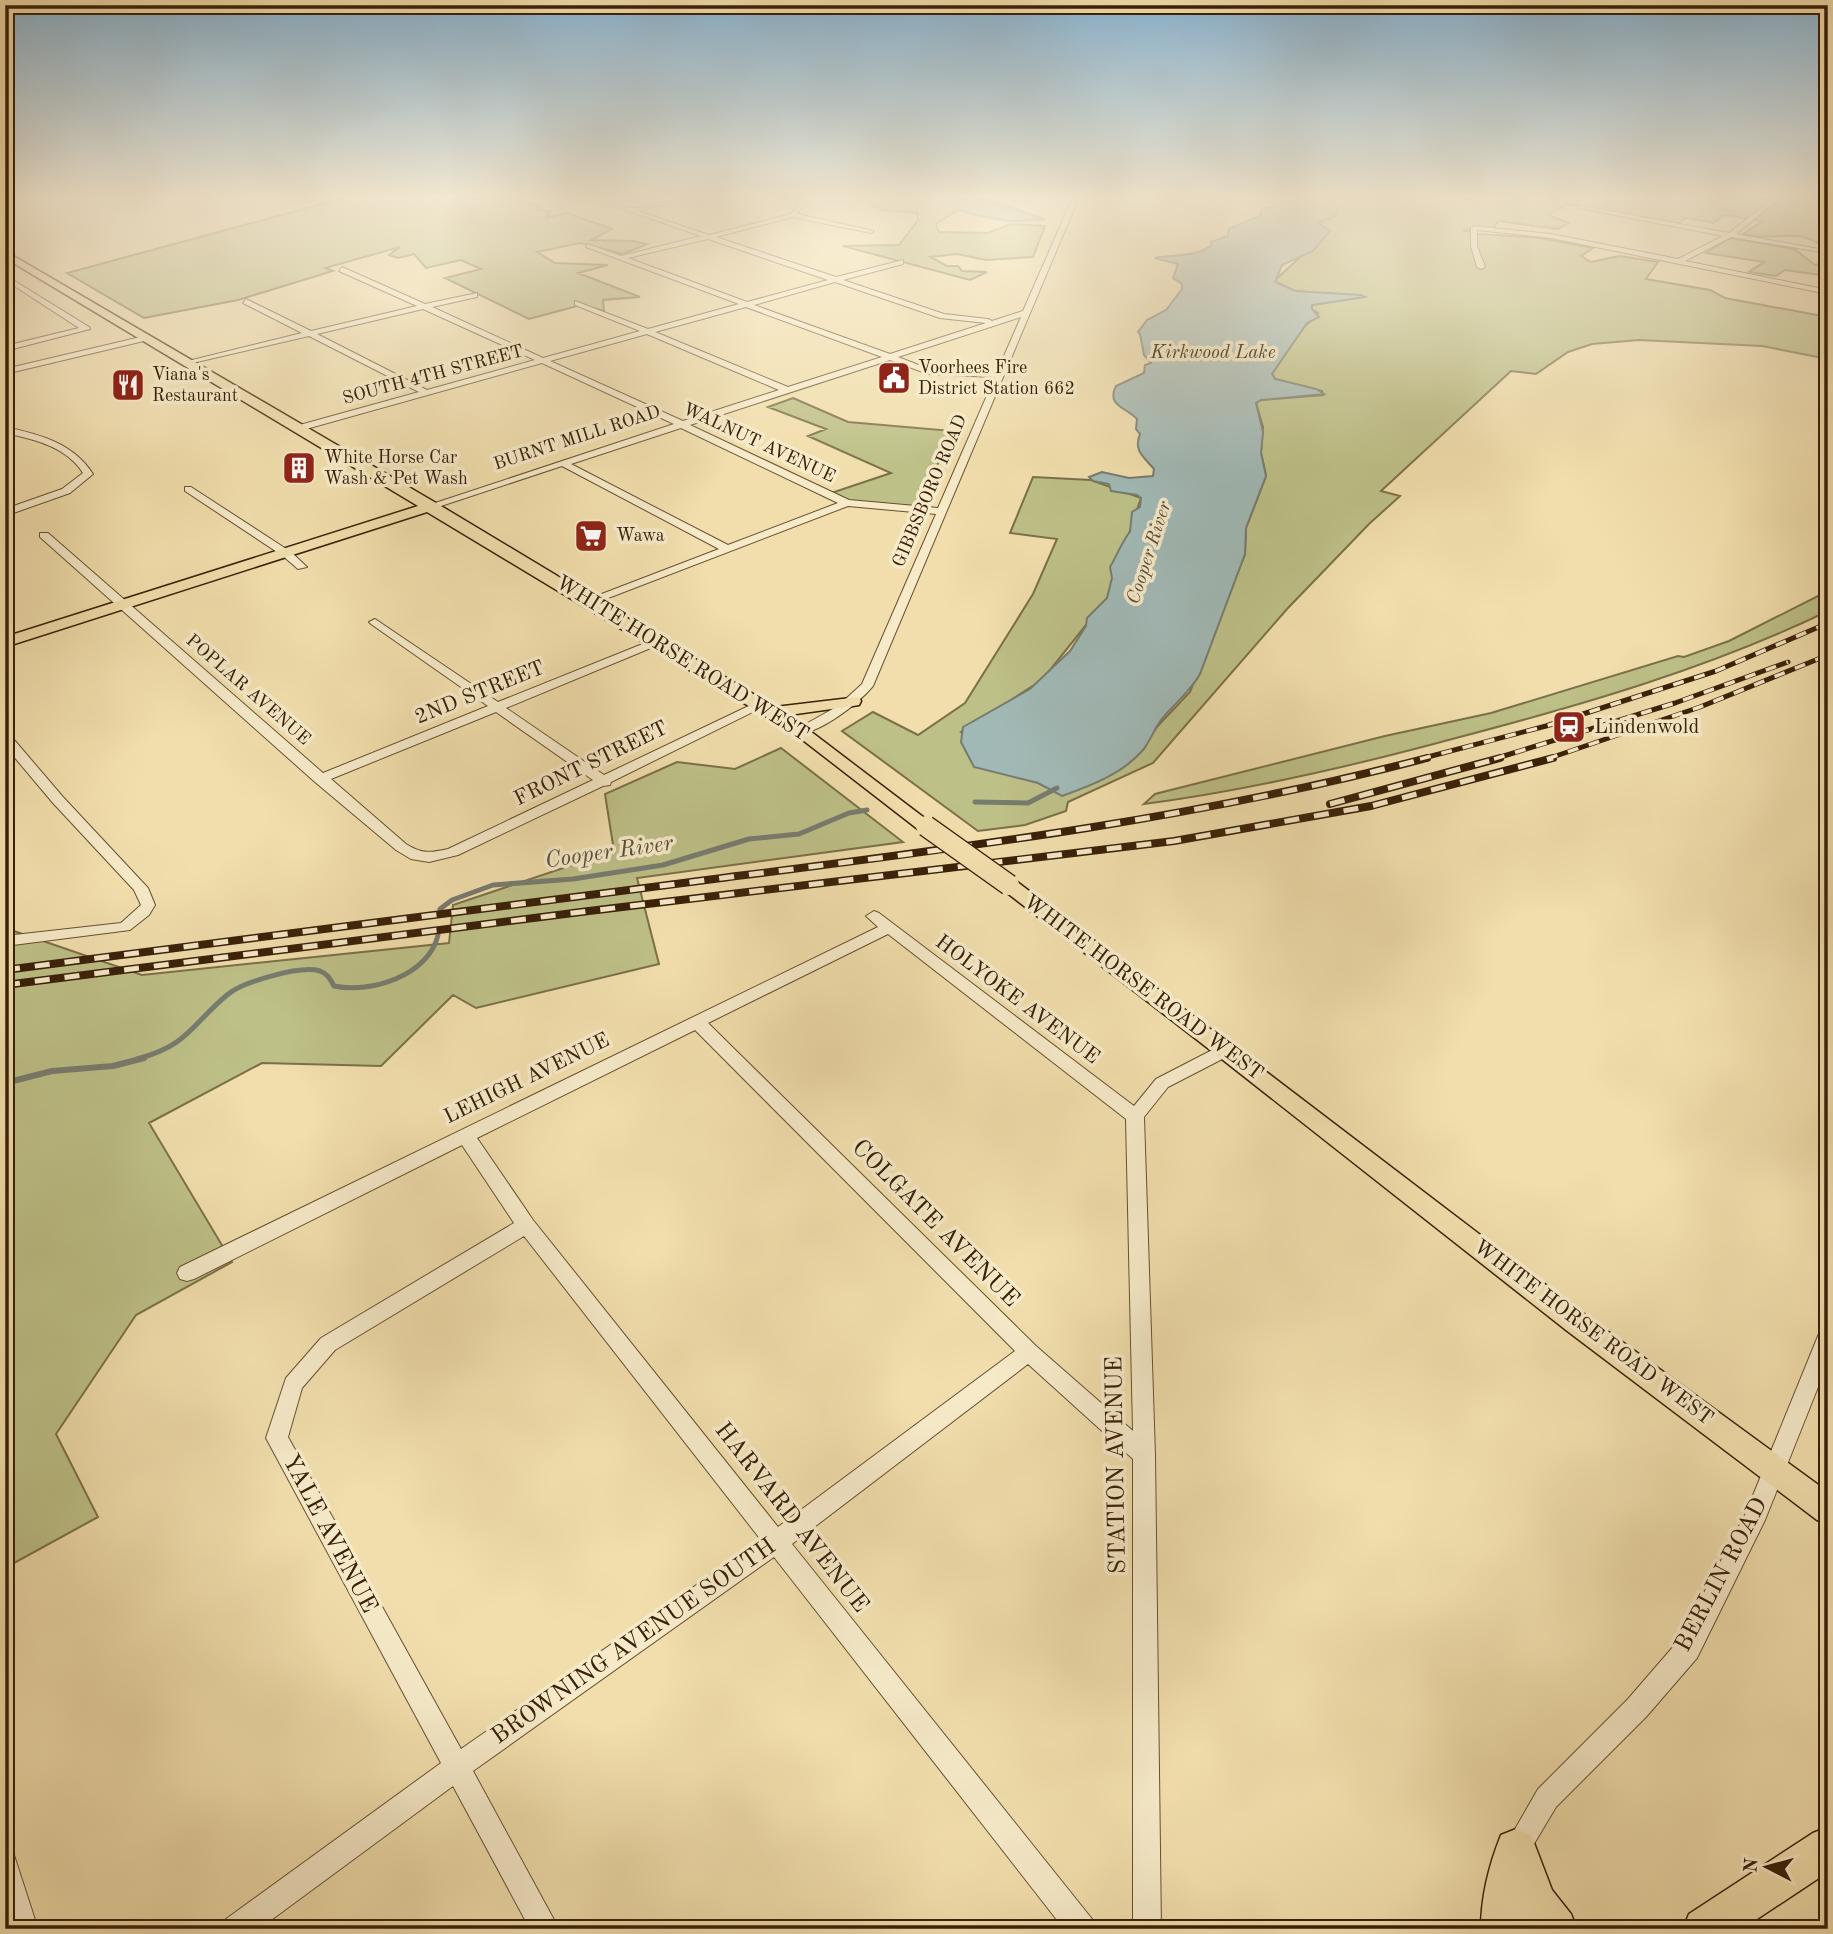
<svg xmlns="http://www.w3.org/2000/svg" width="1833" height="1934" font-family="'Old Standard TT',serif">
<rect width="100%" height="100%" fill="#f1deac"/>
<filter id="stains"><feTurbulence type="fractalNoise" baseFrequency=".00286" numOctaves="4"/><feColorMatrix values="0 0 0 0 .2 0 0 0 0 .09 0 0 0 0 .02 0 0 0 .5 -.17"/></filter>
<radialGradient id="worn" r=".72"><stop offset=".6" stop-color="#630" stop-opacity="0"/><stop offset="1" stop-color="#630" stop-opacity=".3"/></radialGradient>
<path fill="#bdc087" stroke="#7b7048" stroke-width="2" d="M348 197H525L519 200 540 206 537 210 551 211 546 218 567 213 612 229 591 240 633 241 647 244 623 254 580 243 537 252 555 263 608 265 578 273 640 297 603 300 604 311 581 305 529 319 445 278 481 269 461 260 426 268 414 254 398 258 389 255 400 247 325 268 333 271 238 300 144 318 67 273Z
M872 197H984L1045 220 1009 221 958 210 936 224 939 232 988 233 1011 224 1045 226 1033 257 986 260 957 254 930 257 947 266H958L962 271 987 272 970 280 843 246 899 245 918 220 917 213 883 210 867 203Z
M1328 197H1810L1828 204V251C1801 224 1774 243 1743 234L1763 221 1724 215 1714 223 1686 218 1677 224 1567 204 1548 215 1569 223 1558 229 1498 221 1494 227 1462 230 1478 234 1540 238 1593 248 1581 256 1591 262 1620 256 1658 262 1646 279 1710 290 1725 298 1828 317V359L1762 346 1639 340 1592 344 1568 352 1536 374 1511 371 1381 491 1400 496 1369 524 1287 609 1153 763 1068 802 1066 811 1025 825 978 831 842 731 873 712 918 735 965 703 1033 594 1057 539 1010 533 1033 477 1091 480 1141 498 1107 599 1042 680 961 732 1038 783 1062 795 1121 769 1144 749 1153 731 1190 692 1245 554 1246 528 1266 476 1261 453 1263 427 1256 403 1261 400 1323 395 1322 391 1275 379 1272 374 1300 331 1318 313 1312 310V305L1360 297 1295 291 1274 281 1329 231 1318 223 1338 209Z
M1730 238 1794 249 1815 265 1828 262V276L1785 270 1776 276 1749 272 1764 262 1706 253Z
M793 398 848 422 953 431 917 509 853 504 828 494 891 473 808 436 826 429 768 407Z
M1828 591V611C1710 668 1582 705 1456 738 1353 766 1250 790 1144 804L1155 794 1385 736 1491 713 1678 656 1684 657 1729 641Z
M781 748 903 842 637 878 659 964 476 1008 453 995 381 1066 262 1063 149 1123 232 1262 136 1315 56 1434 98 1517 5 1568V928L142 975 449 943 453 905 614 851 605 794 677 762 735 769Z"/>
<path fill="#a1b9b6" stroke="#777c70" stroke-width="2" d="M930 197H981L1002 207 1045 219 1009 221 971 214 939 202 922 201Z
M1271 197H1327L1334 201 1338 209 1335 216 1318 223 1330 231 1313 251 1282 265 1275 282 1295 291 1361 295 1365 297 1312 305V309L1319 317 1307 323 1272 374 1275 379 1316 389 1324 394 1261 400 1256 403 1263 432 1261 453 1266 476 1246 528 1245 554 1200 674C1190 692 1175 703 1162 719 1154 729 1150 742 1142 751 1122 774 1090 786 1062 796L1038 783 974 767 961 742 963 727 1030 689 1070 651 1086 626 1087 618 1107 598 1112 578 1110 567C1115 559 1125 536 1130 532L1132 512 1140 507 1141 498 1137 495 1111 491 1109 484 1093 481 1089 477 1102 472 1129 478 1153 476 1154 469C1144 457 1133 451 1140 434L1136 429 1137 419C1126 407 1106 406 1116 386L1144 373 1145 365 1151 363 1144 355 1140 334 1138 332 1147 320 1166 310 1182 289V284L1173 278 1178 264 1155 258C1174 254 1195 258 1212 245L1211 242 1228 236 1229 229 1261 215 1262 209 1275 206Z"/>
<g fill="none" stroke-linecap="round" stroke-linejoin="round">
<path stroke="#777c70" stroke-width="5" d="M975 802 1028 803 1057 788
M440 909 452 900 493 885 573 879 663 865 749 839 799 834 849 813 867 810
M137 1059C189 1045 191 1025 227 995 242 982 301 965 320 971 328 974 330 979 334 986 371 994 429 975 438 935"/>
<path stroke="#777c70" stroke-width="6" d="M5 1083 52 1071 113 1066 144 1058"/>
<defs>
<path id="minor" d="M588 197C603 197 617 208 631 208 650 209 671 197 692 197L638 211 709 235 791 214 803 197H809L797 214 874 231 871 233 793 217 716 237 836 277 903 260V264L843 280 944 314 988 319 992 321 1023 311 1073 197H1079L873 686C860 702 818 736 796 733L795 730 838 706 862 684 936 514 848 506 590 605 584 602 586 600 719 549 562 466 435 508 426 506 674 424 542 363 299 431 296 430V426L419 392 309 336 188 364 184 362 302 333 243 303 246 299 311 331 417 306 339 271 342 267 425 304 477 293V297L432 307 543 358 640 331 575 305V301L648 329 739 304 586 247 588 244 621 256 701 236ZM708 239 828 280 747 302 628 258ZM835 282 940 318 986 323 890 354 754 305ZM746 307 882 357 788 387 655 332ZM423 309 535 360 427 390 317 334ZM1021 317 997 372 929 369 898 357ZM647 334 779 390 683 421 550 361ZM890 360 928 374 995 377 938 508 849 500 690 425ZM681 428 838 503 728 545 571 464Z
M1775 197H1782L1736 234 1819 249 1821 252 1731 237 1685 261 1828 290V294L1551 238 1477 230V246L1485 267 1481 269 1477 267 1471 246V228L1474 226 1551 234 1678 259 1723 236 1579 208 1582 206 1729 233Z
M5 275 89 327 90 329 5 351V346L79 328 5 280Z
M145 336 148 340 5 374V369Z
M5 427C39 434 73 443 93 474L70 493 5 516V509L62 489 83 473C67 447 34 439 5 433Z
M185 487H191L291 552 307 567 298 569 283 556 185 491Z
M40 533H48L323 773 488 706 371 624 369 622 375 619 498 702 650 641H658V645L506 708 604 775 757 702 761 701 767 705 611 782 610 785 603 786 458 855 429 862 411 859 396 850 315 782 40 537ZM496 712 593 780 448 849C430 853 422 854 406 844L331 779Z
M5 734 10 735 63 797 148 888 155 905 149 915 130 930 5 946V936L121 923 141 905 134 890 53 803 5 746Z
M874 911 879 913 1134 1106 1156 1079 1220 1046H1232L1234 1050 1232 1054 1168 1087 1144 1117 1155 1455 1161 1929H1133V1459L1028 1364 792 1544 1092 1919 1096 1929H1064L774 1557 473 1771 559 1929H530L453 1786 259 1929H222L226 1919 441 1763 266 1438 286 1378 321 1338 514 1223 462 1145 194 1279 187 1281 180 1279 177 1273 180 1267 878 927 866 916ZM888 934 1126 1119 1133 1431 1036 1346 708 1023ZM695 1030 1015 1351 778 1527 533 1220 477 1138ZM524 1236 761 1540 461 1749 288 1437 302 1388 335 1350Z
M1828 1328V1362L1765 1520 1697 1658 1646 1717 1556 1807 1525 1859 1516 1863 1507 1859 1503 1850 1538 1789 1628 1699 1679 1640 1745 1515 1818 1336 1821 1330Z
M5 1851 14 1855 38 1929H10L5 1912Z"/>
<path id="major" d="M5 251 436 503 775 707 859 697 861 701 859 705 853 706 789 715 935 826 933 830H919L795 734 427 512 5 647V637L418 506 5 258Z
M1009 879 1016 881 1584 1314 1828 1492V1524L1817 1520 1566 1330 1218 1056 1002 889 999 885 1002 881Z"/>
<path id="highway" d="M1828 1827V1872L1742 1929H1683L1689 1914 1813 1833Z
M1516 1829 1531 1835 1552 1890 1571 1914 1577 1929H1529L1523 1921V1929H1481C1481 1897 1489 1865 1501 1835Z"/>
</defs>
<use href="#minor" stroke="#675031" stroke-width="2"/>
<use href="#major" stroke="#392008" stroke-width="3"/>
<use href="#highway" stroke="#392008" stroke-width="3"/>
<use href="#minor" fill="#f6eac9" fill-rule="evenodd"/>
<use href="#major" fill="#f1deac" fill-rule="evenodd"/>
<use href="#highway" fill="#f1deac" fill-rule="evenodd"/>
<defs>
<path id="rail-far1" d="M1420 759 1546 726 1716 671 1828 623
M1494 759 1675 703 1788 662
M1547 759 1700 707 1828 655"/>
<path id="rail" d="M1330 804 1500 758
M5 970C244 939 483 909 722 878 959 848 1196 819 1427 758
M5 985 589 911 1174 841 1371 806 1553 758"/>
</defs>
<use href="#rail-far1" stroke="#392008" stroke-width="5"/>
<use href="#rail" stroke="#392008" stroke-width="8"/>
<use href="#rail-far1" stroke="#f6eac9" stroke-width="3.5" stroke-dasharray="11" stroke-linecap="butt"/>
<use href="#rail" stroke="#f6eac9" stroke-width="5" stroke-dasharray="15" stroke-linecap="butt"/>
<defs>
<path id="major-bridge" d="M926 826 1009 885"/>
</defs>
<use href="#major-bridge" stroke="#392008" stroke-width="23" stroke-linecap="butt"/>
<use href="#major-bridge" stroke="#f1deac" stroke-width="20"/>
</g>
<linearGradient id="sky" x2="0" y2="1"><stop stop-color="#8bb6d4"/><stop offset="0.42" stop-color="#f9f0da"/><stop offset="1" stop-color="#f9f0da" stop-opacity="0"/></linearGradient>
<rect width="1833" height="468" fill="url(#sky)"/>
<defs>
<symbol id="civic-square" viewBox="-11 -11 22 22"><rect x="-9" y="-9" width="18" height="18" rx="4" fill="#8f2418" stroke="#f6eac9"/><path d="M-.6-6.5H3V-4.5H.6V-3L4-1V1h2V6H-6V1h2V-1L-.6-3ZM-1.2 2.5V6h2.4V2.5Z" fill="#fff"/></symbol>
<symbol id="restaurant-square" viewBox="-11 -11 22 22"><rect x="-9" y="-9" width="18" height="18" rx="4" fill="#8f2418" stroke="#f6eac9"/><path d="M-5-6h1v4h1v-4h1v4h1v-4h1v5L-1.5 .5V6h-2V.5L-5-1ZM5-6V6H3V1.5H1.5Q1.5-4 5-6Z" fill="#fff"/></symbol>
<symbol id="building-square" viewBox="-11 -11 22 22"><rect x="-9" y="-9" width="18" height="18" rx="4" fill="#8f2418" stroke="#f6eac9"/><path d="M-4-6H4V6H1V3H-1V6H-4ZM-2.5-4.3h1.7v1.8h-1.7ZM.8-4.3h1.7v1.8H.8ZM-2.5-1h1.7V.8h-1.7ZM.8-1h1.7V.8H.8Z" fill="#fff"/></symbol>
<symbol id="supermarket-square" viewBox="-11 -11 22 22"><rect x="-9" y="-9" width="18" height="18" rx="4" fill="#8f2418" stroke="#f6eac9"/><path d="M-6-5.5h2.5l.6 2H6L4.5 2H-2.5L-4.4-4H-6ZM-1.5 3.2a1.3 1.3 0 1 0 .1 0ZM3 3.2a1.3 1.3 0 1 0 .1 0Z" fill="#fff"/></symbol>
<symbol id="station-square" viewBox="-11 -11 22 22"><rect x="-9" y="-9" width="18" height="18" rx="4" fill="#8f2418" stroke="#f6eac9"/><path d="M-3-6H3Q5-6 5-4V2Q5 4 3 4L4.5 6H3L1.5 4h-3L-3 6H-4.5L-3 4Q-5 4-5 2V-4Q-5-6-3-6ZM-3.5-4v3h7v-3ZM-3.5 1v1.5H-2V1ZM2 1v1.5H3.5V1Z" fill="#fff"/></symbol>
</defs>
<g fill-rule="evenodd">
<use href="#civic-square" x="875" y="359" width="38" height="38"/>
<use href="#restaurant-square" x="109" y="366" width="38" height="38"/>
<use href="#building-square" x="280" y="449" width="38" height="38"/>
<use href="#supermarket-square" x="572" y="517" width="38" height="38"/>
<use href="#station-square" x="1550" y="708" width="38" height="38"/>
</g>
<g text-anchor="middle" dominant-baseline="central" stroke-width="7" stroke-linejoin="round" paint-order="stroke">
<g font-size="18" fill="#392008" stroke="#f6eac9" text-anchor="start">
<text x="918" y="368">Voorhees Fire<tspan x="918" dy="21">District Station 662</tspan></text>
<text x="152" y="375">Viana's<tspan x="152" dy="21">Restaurant</tspan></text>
<text x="324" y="458">White Horse Car<tspan x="324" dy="21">Wash &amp; Pet Wash</tspan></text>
<text x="616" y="536">Wawa</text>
</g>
<g font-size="18" fill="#392008" stroke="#f6eac9">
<text transform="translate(433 375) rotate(-15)">SOUTH 4TH STREET</text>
<text transform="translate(577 438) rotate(-18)">BURNT MILL ROAD</text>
<text transform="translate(759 443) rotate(25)">WALNUT AVENUE</text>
<text transform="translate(930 491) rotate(-67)">GIBBSBORO ROAD</text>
<text transform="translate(248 690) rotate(41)">POPLAR AVENUE</text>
</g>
<g font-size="19" font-style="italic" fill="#584e3c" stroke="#f6eac9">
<text x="1213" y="353">Kirkwood Lake</text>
<text transform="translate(1150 553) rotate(-72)">Cooper River</text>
</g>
<g font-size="21" fill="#392008" stroke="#f6eac9">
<text transform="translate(682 659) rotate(32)">WHITE HORSE ROAD WEST</text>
<text transform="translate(480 693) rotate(-22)">2ND STREET</text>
<text transform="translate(591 764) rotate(-26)">FRONT STREET</text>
<text transform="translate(1143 988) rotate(37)">WHITE HORSE ROAD WEST</text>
<text transform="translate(1017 1000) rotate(37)">HOLYOKE AVENUE</text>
<text transform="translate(527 1079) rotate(-26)">LEHIGH AVENUE</text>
<text transform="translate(1593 1333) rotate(37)">WHITE HORSE ROAD WEST</text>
</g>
<g font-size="21" fill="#392008" stroke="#f6eac9" text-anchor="start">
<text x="1594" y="727">Lindenwold</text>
</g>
<g font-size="23" font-style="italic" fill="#584e3c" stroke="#f6eac9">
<text transform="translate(609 852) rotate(-8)">Cooper River</text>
</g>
<g font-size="24" fill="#392008" stroke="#f6eac9">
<text transform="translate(935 1224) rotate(45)">COLGATE AVENUE</text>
<text transform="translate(1117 1465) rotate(-91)">STATION AVENUE</text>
<text transform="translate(791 1518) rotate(52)">HARVARD AVENUE</text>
<text transform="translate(329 1534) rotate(62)">YALE AVENUE</text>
<text transform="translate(1722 1575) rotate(-62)">BERLIN ROAD</text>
<text transform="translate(634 1642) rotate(-35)">BROWNING AVENUE SOUTH</text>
</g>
</g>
<rect width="1833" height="1934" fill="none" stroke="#f1deac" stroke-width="28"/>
<rect x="7" y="7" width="1819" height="1920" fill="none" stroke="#392008" stroke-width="3.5"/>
<rect x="14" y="14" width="1805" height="1906" fill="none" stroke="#392008" stroke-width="2"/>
<g transform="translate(1767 1867) rotate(276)" stroke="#f6eac9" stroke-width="5" paint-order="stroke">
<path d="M0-5L12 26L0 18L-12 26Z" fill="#392008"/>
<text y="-10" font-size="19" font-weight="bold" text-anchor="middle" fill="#392008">N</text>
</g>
<rect width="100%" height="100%" filter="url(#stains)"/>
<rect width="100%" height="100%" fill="url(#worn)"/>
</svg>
